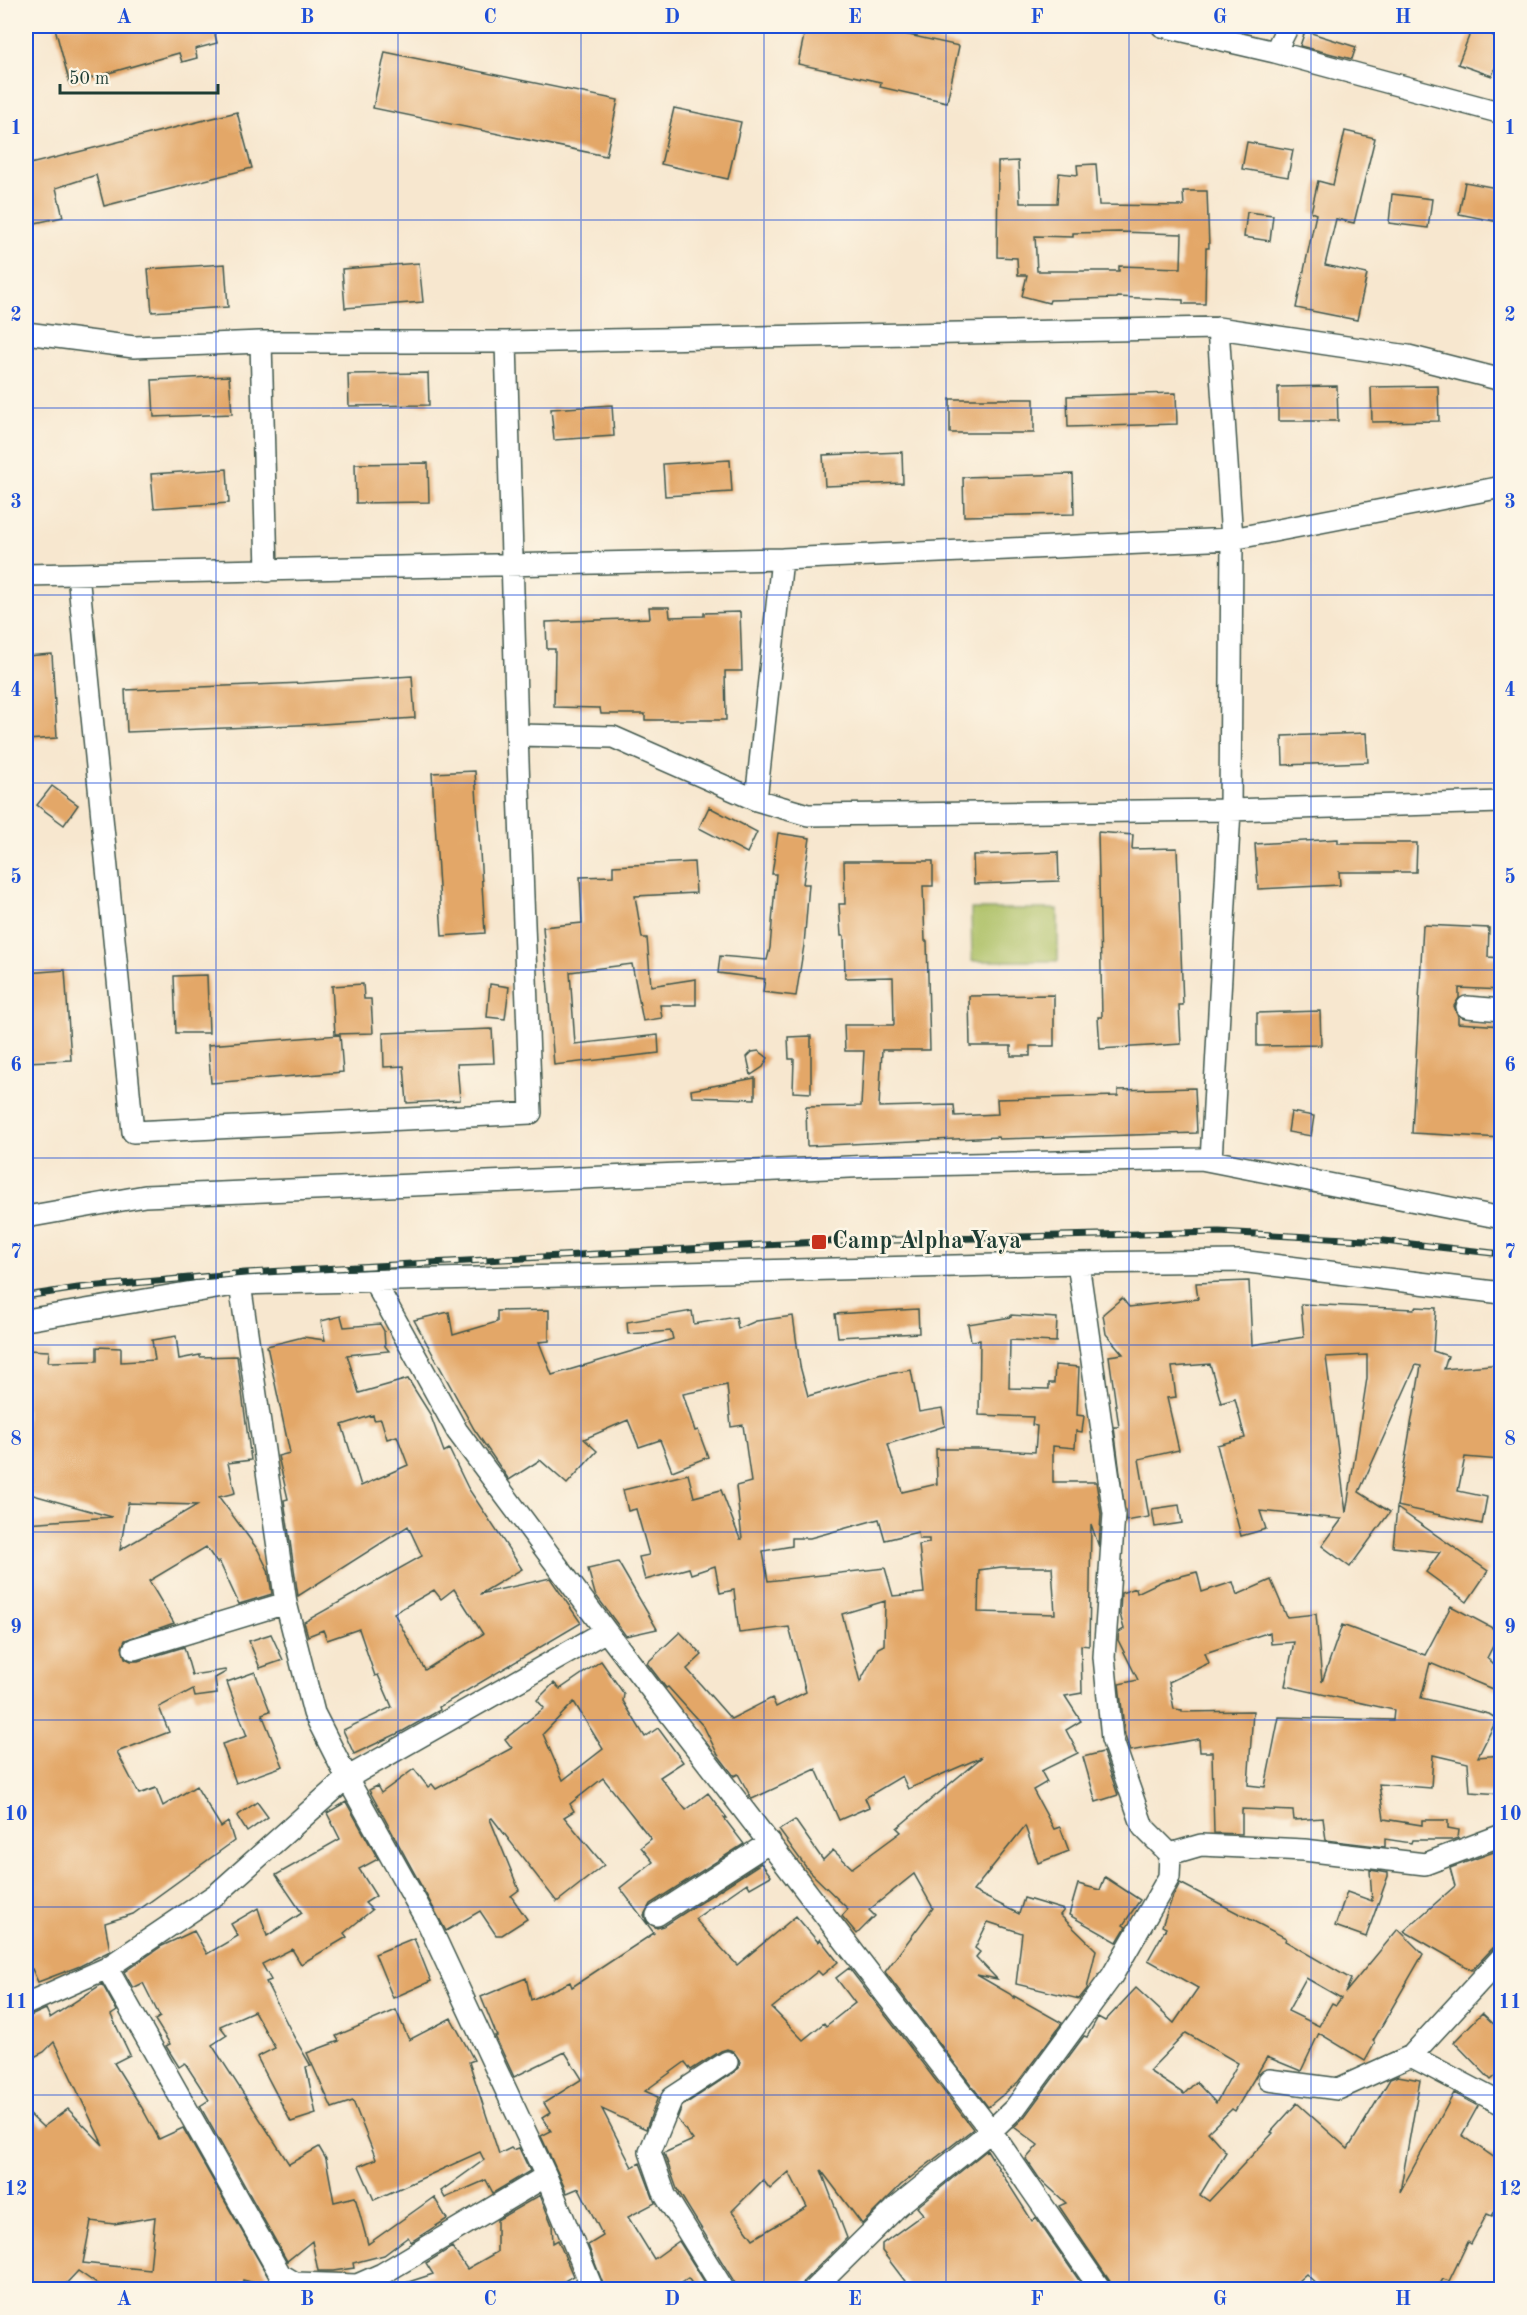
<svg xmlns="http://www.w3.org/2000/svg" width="1527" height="2315" font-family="'Old Standard TT',serif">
<rect width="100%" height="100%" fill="#fcf5e5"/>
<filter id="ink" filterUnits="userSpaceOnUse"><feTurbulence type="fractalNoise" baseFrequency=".0167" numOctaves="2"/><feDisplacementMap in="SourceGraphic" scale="12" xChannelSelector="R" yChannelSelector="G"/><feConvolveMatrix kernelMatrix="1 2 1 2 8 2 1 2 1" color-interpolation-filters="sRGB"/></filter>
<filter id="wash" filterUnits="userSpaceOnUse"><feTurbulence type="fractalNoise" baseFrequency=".008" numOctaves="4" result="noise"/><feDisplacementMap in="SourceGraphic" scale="24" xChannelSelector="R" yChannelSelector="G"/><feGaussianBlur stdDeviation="1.35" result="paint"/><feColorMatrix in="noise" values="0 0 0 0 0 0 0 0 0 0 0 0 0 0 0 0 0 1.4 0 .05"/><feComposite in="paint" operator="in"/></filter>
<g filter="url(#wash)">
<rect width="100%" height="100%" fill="#f7e7cf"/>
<path fill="#abbf63" stroke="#657e4c" stroke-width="1.5" d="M971 909H1058V961H972Z"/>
<g id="blocks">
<path fill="#e3a767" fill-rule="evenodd" d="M64 26H213L217 43 195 49 197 58 182 62 179 53 70 84 55 28Z
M806 26H868L959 46 947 102 880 87 881 82 798 64Z
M1473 26H1497L1493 36 1502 39V50L1492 76 1458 64Z
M1305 31 1356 47 1352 59 1300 46Z
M385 52 618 100 606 156 373 108Z
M674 108 741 122 728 179 661 164Z
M237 112 252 168 104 206 96 175 56 188 63 217 26 225V165Z
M1345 131 1375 138 1354 223 1336 219 1325 265 1367 274 1357 320 1296 308 1316 214 1311 212 1318 181 1333 185Z
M1247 142 1293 150 1288 177 1242 169Z
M1018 161 1020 203H1057L1059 173 1078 175 1077 165 1096 164 1099 205 1184 206 1183 191H1207L1209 248H1206L1205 304H1183V300L1117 297V298L1050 300 1049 303 1022 296 1027 275H1018L1017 258 997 257 998 162ZM1119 232 1182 234 1181 268 1119 266V271H1037L1035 236 1073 237V233Z
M1465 182 1502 189 1499 222 1459 214Z
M1392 194 1432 199 1428 228 1389 223Z
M1247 212 1273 215 1270 241 1244 237Z
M419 263 423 302 345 308 342 269Z
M225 264 228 307 152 312 148 269Z
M428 373 429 405 349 406 348 374Z
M229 376 232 414 154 417 152 380Z
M1337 386 1338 421H1278V387Z
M1438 386 1439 421 1372 422 1371 387Z
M1176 393 1177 424 1068 427 1067 396Z
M950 399H1034V433H950Z
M612 405 614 436 554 440 551 409Z
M902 452 903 483 825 486 823 455Z
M730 460 732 492 665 496 663 464Z
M428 463 429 502 356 503 355 464Z
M227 469 229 503 154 508 151 474Z
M1073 474 1074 514 964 516 963 477Z
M649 607H669L670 617 704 616V613L740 612 742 671H725L726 720H645V714H601L600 708 554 707 555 649H547L546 622 650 618Z
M52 654 57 738 26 740V656Z
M412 676 415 718 322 724 127 732 125 690 303 683Z
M1366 733 1368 762 1283 765 1282 736Z
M475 771 485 933 442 936 432 773Z
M52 786 78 805 64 825 37 805Z
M709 807 757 832 747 853 699 828Z
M1098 832 1133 835 1132 849 1177 848 1183 1005H1179L1181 1044 1100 1049 1098 1017H1102Z
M778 833 810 838 803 884H809L804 945 796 996 763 992 765 979 718 973 720 956 767 960 770 948 776 874H772Z
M1338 839V843H1417L1416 872H1339L1340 885 1258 889 1255 844Z
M1058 852 1059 881 974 884 973 855Z
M844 861H933V886H923L925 941H927L930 1050H882L879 1107 954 1105 955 1116 998 1114 997 1099 1118 1096V1090L1195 1088 1197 1133 999 1139 998 1137 807 1146 806 1107 861 1106 864 1051H845L844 1025H894L893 977 845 978 844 936H841L839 904H845Z
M694 862 696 893 635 896 642 938H647L651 986 696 979V1005H660L662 1018 643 1021 632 964 570 972 575 1044 658 1035 659 1053 554 1065 543 927 582 923 580 877 613 876V866Z
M1423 925 1489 928 1488 957 1502 958V990L1459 988V998L1454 1006 1458 1016V1023L1502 1026V1138L1412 1133Z
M65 970 71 1060 26 1062V973Z
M207 975 209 1033H176L174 976Z
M363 984 364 999H371L373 1033 335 1034 332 986Z
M490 984 509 987 505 1019 487 1017Z
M1054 995V1046H1030V1056H1011V1046H970L969 996Z
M1320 1011 1321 1045 1257 1046V1013Z
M492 1029 494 1063 457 1064 460 1100 407 1103 404 1066 384 1067 383 1033Z
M340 1035 343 1072 211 1083 208 1045Z
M811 1036V1093L793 1092 794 1059H789L788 1037Z
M759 1051 768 1058 763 1067 751 1075 747 1057 752 1052Z
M755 1078V1099L692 1097 691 1090Z
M1291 1112 1314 1116 1311 1136 1288 1132Z
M1249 1281 1252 1345 1304 1337 1301 1304 1414 1309 1415 1307 1436 1308 1433 1351 1448 1356 1444 1369 1502 1364 1500 1460 1465 1457 1458 1491 1487 1497 1482 1524 1397 1506 1421 1366 1416 1365 1359 1492 1390 1512 1350 1567 1322 1546 1342 1519 1260 1511 1266 1529 1241 1536 1217 1445 1245 1438 1235 1399 1221 1403 1210 1364 1172 1367 1176 1397 1167 1398 1179 1450 1139 1459 1149 1517 1126 1521 1114 1427H1119L1109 1356 1123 1354 1106 1334 1103 1314 1122 1298 1129 1307 1198 1299 1196 1283ZM1367 1355V1378L1346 1513 1326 1357Z
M918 1309 919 1333 838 1337 835 1314Z
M549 1310V1341L539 1342 552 1375 673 1339 671 1331 628 1334 627 1322 692 1311 694 1324 736 1317 738 1329 756 1321 793 1316 800 1366 808 1396 883 1375 911 1370 919 1412 942 1408 945 1426 888 1444 902 1492 937 1484 936 1449H981L1035 1452 1037 1426 1032 1425 1033 1417 979 1415 980 1340 971 1341 968 1324 1011 1317V1315L1057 1318 1056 1342 1010 1340 1009 1388 1049 1389V1383H1054L1055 1365 1079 1367 1077 1415 1084 1416 1082 1432 1076 1431 1075 1448 1053 1446V1482H1096L1101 1514 1099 1547 1091 1524 1089 1646 1081 1645 1082 1693 1065 1696 1081 1721 1066 1730 1078 1753 1041 1771 1047 1782 1033 1790 1054 1829 1060 1827 1069 1851 1038 1863 1025 1826 973 1891 1019 1914 1024 1898 1064 1910 1060 1915 1096 1950 1087 1989 1079 1999 1016 1984 1022 1933 988 1922 975 1948 980 1952 976 1957 997 1979 977 1975 1010 1994 1014 1998V1996L1062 2023 1018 2082 988 2107 885 1972 933 1908 914 1874 869 1910 875 1916 857 1934 842 1916 848 1909 808 1870 779 1830 795 1820 823 1860 833 1850 852 1868 901 1832 897 1828 982 1757 908 1789 902 1776 865 1798 869 1807 839 1820 816 1769 752 1799 738 1774 734 1776 718 1755 704 1727 668 1687 666 1688 647 1663 680 1632 702 1655 687 1669 731 1719 772 1698 776 1707 806 1692 789 1627 739 1633 734 1590 720 1593 715 1566 691 1574 689 1568 645 1580 639 1557 649 1555 636 1509 628 1511 623 1490 688 1474 694 1497 721 1490 740 1539H742L736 1486 751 1482 743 1425 731 1427 727 1385 683 1394 695 1431 698 1430 708 1457 672 1471 660 1440 639 1447 628 1420 584 1439 597 1451 567 1484 540 1460 509 1480 474 1429 414 1320 449 1312 453 1335 497 1322V1311ZM879 1519 885 1540 918 1532 919 1539H929V1543L919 1545 924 1593 893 1596 885 1568 768 1581 763 1551 792 1546V1538H810ZM1001 1567H1052L1055 1614 978 1612 979 1570ZM885 1601 884 1645 878 1648 860 1682 842 1614Z
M341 1316 344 1327 380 1324 384 1331 385 1346 389 1351 347 1355 359 1393 408 1379 430 1414 444 1452 449 1449 468 1488 522 1569 480 1594 550 1578 581 1623 439 1707 440 1710 403 1731 354 1754 343 1730 392 1707 378 1675 375 1676 359 1629 327 1640 323 1630 308 1636 304 1622 422 1556 408 1526 298 1596 284 1500 288 1499 278 1456 290 1453 267 1346 303 1337 325 1340 321 1321ZM373 1415 374 1420 381 1419 387 1439 397 1436 408 1465 361 1486 342 1425ZM454 1589 483 1634 425 1670 394 1613 434 1590 441 1599Z
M176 1336 179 1359 200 1355V1357L237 1356 251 1460 228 1463 235 1493 219 1497 258 1550 268 1570 272 1594 239 1604 219 1561 217 1563 206 1547 149 1581 174 1623 125 1640 122 1647 125 1658 131 1661H138L184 1647 192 1675 225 1670 226 1672 215 1678 217 1694 195 1697 193 1689 159 1707 169 1732 117 1752 139 1794 156 1788 163 1806 196 1786 221 1827 228 1822 234 1841 133 1914 105 1923 110 1951 80 1966 38 1982 32 1969 26 1971V1523L112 1517 26 1493V1350L49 1351 48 1362 97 1361V1347L121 1348V1362L155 1360 152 1340ZM128 1503 197 1505 120 1550Z
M1179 1505 1182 1523 1155 1527 1152 1509Z
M1397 1508 1488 1571 1467 1602 1426 1572 1440 1552 1393 1547Z
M618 1562 657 1629 626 1636 595 1594 588 1569Z
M1197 1572 1202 1592 1233 1582 1237 1595 1271 1580 1287 1617 1316 1614 1322 1682 1342 1625 1425 1655 1451 1606 1500 1632 1487 1658 1502 1673V1693L1430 1663 1421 1698 1489 1714 1497 1719 1478 1757 1502 1755V1794L1470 1792 1468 1763 1433 1755 1431 1788 1379 1784 1384 1819 1422 1825V1820H1448V1828L1459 1830 1458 1838 1452 1840H1412L1411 1843 1385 1839V1847L1326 1840 1323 1818 1294 1820 1293 1811 1242 1809V1834L1214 1833 1212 1752H1200L1199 1739 1130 1751 1125 1736 1119 1684 1138 1680 1118 1640 1119 1632 1124 1629 1120 1614 1121 1593 1136 1588 1137 1593 1162 1581ZM1270 1632 1271 1644 1294 1642 1285 1686 1394 1710 1393 1720 1279 1717 1265 1787 1248 1785 1253 1711 1182 1712V1710L1174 1709 1169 1682 1209 1663 1205 1653Z
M271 1634 283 1660 260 1668 249 1641Z
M601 1661 624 1694 623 1701 645 1737 658 1728 683 1762 660 1777 686 1810 708 1793 727 1818H724L744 1844 650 1904 644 1915 647 1922 657 1928 664 1926 761 1863 771 1876 750 1888 747 1883 695 1919 737 1965 796 1916 818 1942 820 1939 838 1962 822 1975 818 1971 772 2008 803 2040 824 2023 826 2026 855 2003 836 1978 849 1968 973 2129 901 2185 862 2224 821 2170 847 2238 804 2281 801 2289H737L735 2283 677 2189 664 2153 693 2140 677 2119 682 2106 734 2072 739 2067 740 2061 733 2051 727 2049 721 2051 691 2070 685 2062 645 2091 658 2097 646 2129 602 2109 632 2167 640 2163 655 2203 628 2217 654 2259 679 2241 709 2289H696L688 2278 671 2289H605L588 2245 603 2236 579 2188 567 2193 541 2136 551 2131 542 2118 550 2113 544 2103 582 2079 565 2052 514 2077 495 2036H497L481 1997 526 1978 531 2000 570 1982 572 1987 654 1933 620 1888 653 1862 641 1847 651 1839 603 1778 570 1804 574 1811 564 1817 604 1865 557 1902 492 1818 490 1819 519 1890 511 1896 527 1919 502 1935H496L480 1911 446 1931 369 1790 377 1786 381 1793 414 1769 428 1787 432 1784 436 1789 512 1748 505 1739 544 1708 537 1700 554 1683 560 1689ZM574 1702 603 1749 563 1780 543 1734ZM789 2172 807 2207 753 2239 732 2211 763 2180 770 2189Z
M255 1672 270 1711 262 1714 283 1766 236 1783 222 1744 247 1736 227 1682Z
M1103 1752 1118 1795 1096 1802 1083 1757Z
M257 1802 268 1817 247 1832 237 1816Z
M346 1802 378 1859 359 1869 376 1896 365 1903 372 1910 344 1933 347 1937 301 1964 292 1949 262 1964 271 1980 266 1982 294 2037 311 2066 306 2067 316 2114 291 2122 257 2057 275 2048 254 2011 220 2026 227 2035 212 2045 289 2164 319 2147 326 2159 334 2202 355 2197 368 2244 434 2197 447 2219 411 2242 408 2237 384 2255 353 2263 354 2268 333 2271H318L312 2241 287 2261 200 2106 209 2100 185 2063 179 2067 166 2046 170 2044 155 2020 160 2017 143 1983 133 1988 124 1972 162 1946 194 1931 207 1954 238 1936 231 1924 258 1908 267 1936 302 1913 276 1875 340 1839 327 1813Z
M1502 1849V1945L1493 1948 1472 1970 1404 1931 1455 1886 1450 1868Z
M1370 1870 1388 1873V1876L1366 1937 1335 1926 1347 1892 1372 1901Z
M1105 1877 1140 1900 1123 1925 1126 1927 1117 1942 1069 1915 1078 1884 1100 1890Z
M1180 1883 1286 1938 1285 1941 1351 1979 1345 1993 1398 1929 1423 1954 1373 2041 1375 2043 1365 2061 1319 2033 1301 2071 1267 2057 1235 2111 1232 2109 1208 2132 1226 2152 1200 2195 1209 2201 1273 2133 1271 2132 1297 2103 1348 2149 1390 2079 1398 2076 1420 2080 1400 2192 1454 2093 1478 2106 1462 2135 1502 2163V2198L1492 2216 1487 2214 1471 2244 1468 2242 1449 2281 1443 2279 1437 2289H1322L1306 2274 1289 2289H1114L1111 2283 1059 2206 1066 2203 1039 2178 1026 2159 1038 2145 1014 2127 1025 2116 1084 2036 1087 2037 1098 2017 1105 2021 1136 1988 1174 2023 1198 1988 1148 1960 1166 1928 1162 1926 1173 1896ZM1306 1978 1341 1998 1336 2005 1332 2003 1319 2026 1288 2011ZM1186 2033 1238 2063 1216 2103 1196 2082 1184 2094 1149 2071Z
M414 1938 431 1981 393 1998 375 1954Z
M102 1984 117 2011 111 2015 130 2055 114 2063 142 2108 159 2139 183 2128 271 2282 269 2287 243 2280 242 2289 187 2286 186 2289H104L78 2271 61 2289H39L26 2277V2111L43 2127 68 2109 103 2145 54 2042 44 2052 26 2061V2018L46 2009 50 2018ZM155 2217 150 2270 83 2263 91 2221 114 2224Z
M396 2010 409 2040 451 2018 474 2060 469 2062 499 2154 511 2148 513 2150 519 2148 530 2171 493 2193 486 2180 445 2198 441 2191 484 2160 480 2152 374 2200 359 2166 376 2159 353 2101 332 2108 307 2053 339 2041 336 2036Z
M1482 2013 1502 2032V2070L1491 2080 1454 2042Z
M987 2150 1032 2221 1036 2218 1085 2289H911L882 2251V2244L923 2214 917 2207Z
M540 2195 552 2225 553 2243 558 2240 573 2276 561 2283 564 2289H396V2286L433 2274 426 2263 452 2247 467 2269 497 2252V2220Z"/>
</g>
</g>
<g filter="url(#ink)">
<use href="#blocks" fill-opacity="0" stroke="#3f564b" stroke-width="1.5"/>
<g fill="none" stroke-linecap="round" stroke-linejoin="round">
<defs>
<path id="minor" d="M1162 26 1275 52 1502 113
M1275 52 1288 26
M26 333 134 347 261 342H506L1218 328 1408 356 1502 380
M261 342 267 571
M78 574 133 1132 531 1113 517 735 506 342
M26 575 782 559 1232 539 1502 487
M517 735 613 737 756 800 808 815 1230 810 1502 802
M756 800 782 559
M1467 1007 1502 1010
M1211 1161 1230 810 1232 539 1218 328
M26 1217 145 1196 874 1166 1201 1159 1502 1218
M374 1281 457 1431 606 1631 991 2131 1101 2290
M240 1284 286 1603 314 1713 347 1778 429 1925 546 2176 593 2290
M26 1320 240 1284 1078 1263 1240 1261 1502 1293
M134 1649 286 1603
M1170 1854 1201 1845 1304 1850 1425 1864 1502 1835
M657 1915 770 1842
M107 1968 280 2274 295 2283 357 2285 382 2274 546 2176
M26 2004 107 1968 218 1893 347 1778 606 1631
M1411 2056 1502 2104
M1269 2080 1338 2089 1411 2056 1502 1957
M724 2290 665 2195 650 2152 672 2098 727 2062
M813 2290 899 2205 991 2131 1015 2108 1112 1976 1169 1877 1170 1854 1143 1827 1112 1739 1104 1657 1114 1514 1078 1263"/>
</defs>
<use href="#minor" stroke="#3f564b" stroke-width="24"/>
<use href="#minor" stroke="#fff" stroke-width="21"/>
<defs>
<path id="rail" d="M26 1296 78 1288 245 1273 819 1242 1219 1232 1384 1241 1502 1254"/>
</defs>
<use href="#rail" stroke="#1f3d34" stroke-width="7"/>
<use href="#rail" stroke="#fcf5e5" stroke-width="4.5" stroke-dasharray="14" stroke-linecap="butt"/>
</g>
</g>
<path fill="none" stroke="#1d4ed8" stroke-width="1.5" stroke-opacity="0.55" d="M216 26V2290M398 26V2290M581 26V2290M764 26V2290M946 26V2290M1129 26V2290M1311 26V2290M26 220H1502M26 408H1502M26 595H1502M26 783H1502M26 970H1502M26 1158H1502M26 1345H1502M26 1532H1502M26 1720H1502M26 1907H1502M26 2095H1502"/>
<rect fill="#c8321e" stroke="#fcf5e5" stroke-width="2" x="811" y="1234" width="16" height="16" rx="3"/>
<g text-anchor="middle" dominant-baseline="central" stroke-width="5" stroke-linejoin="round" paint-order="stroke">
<g font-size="24" font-weight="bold" fill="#1f3d34" stroke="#fcf5e5" text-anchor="start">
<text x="832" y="1242">Camp Alpha Yaya</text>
</g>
</g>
<rect width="1527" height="2315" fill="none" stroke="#fcf5e5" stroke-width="66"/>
<path d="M60 84v9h158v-9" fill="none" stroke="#1f3d34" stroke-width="3"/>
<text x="69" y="84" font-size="18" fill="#1f3d34" stroke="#fcf5e5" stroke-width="4.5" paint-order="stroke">50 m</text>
<rect x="33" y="33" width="1461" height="2249" fill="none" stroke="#1d4ed8" stroke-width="2"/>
<g font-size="20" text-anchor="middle" font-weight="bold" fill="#1d4ed8">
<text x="124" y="23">A</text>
<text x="307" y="23">B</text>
<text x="490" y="23">C</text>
<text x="672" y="23">D</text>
<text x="855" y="23">E</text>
<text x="1037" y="23">F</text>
<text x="1220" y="23">G</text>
<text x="1403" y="23">H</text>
<text x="16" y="134">1</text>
<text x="1510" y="134">1</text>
<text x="16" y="321">2</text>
<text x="1510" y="321">2</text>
<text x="16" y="508">3</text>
<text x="1510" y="508">3</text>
<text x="16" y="696">4</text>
<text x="1510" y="696">4</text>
<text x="16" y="883">5</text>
<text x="1510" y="883">5</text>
<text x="16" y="1071">6</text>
<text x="1510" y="1071">6</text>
<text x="16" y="1258">7</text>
<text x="1510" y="1258">7</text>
<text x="16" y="1445">8</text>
<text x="1510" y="1445">8</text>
<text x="16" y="1633">9</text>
<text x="1510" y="1633">9</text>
<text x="16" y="1820">10</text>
<text x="1510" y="1820">10</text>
<text x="16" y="2008">11</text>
<text x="1510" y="2008">11</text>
<text x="16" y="2195">12</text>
<text x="1510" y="2195">12</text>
<text x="124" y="2305">A</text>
<text x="307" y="2305">B</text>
<text x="490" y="2305">C</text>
<text x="672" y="2305">D</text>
<text x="855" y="2305">E</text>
<text x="1037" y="2305">F</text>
<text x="1220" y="2305">G</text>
<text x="1403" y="2305">H</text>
</g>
</svg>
